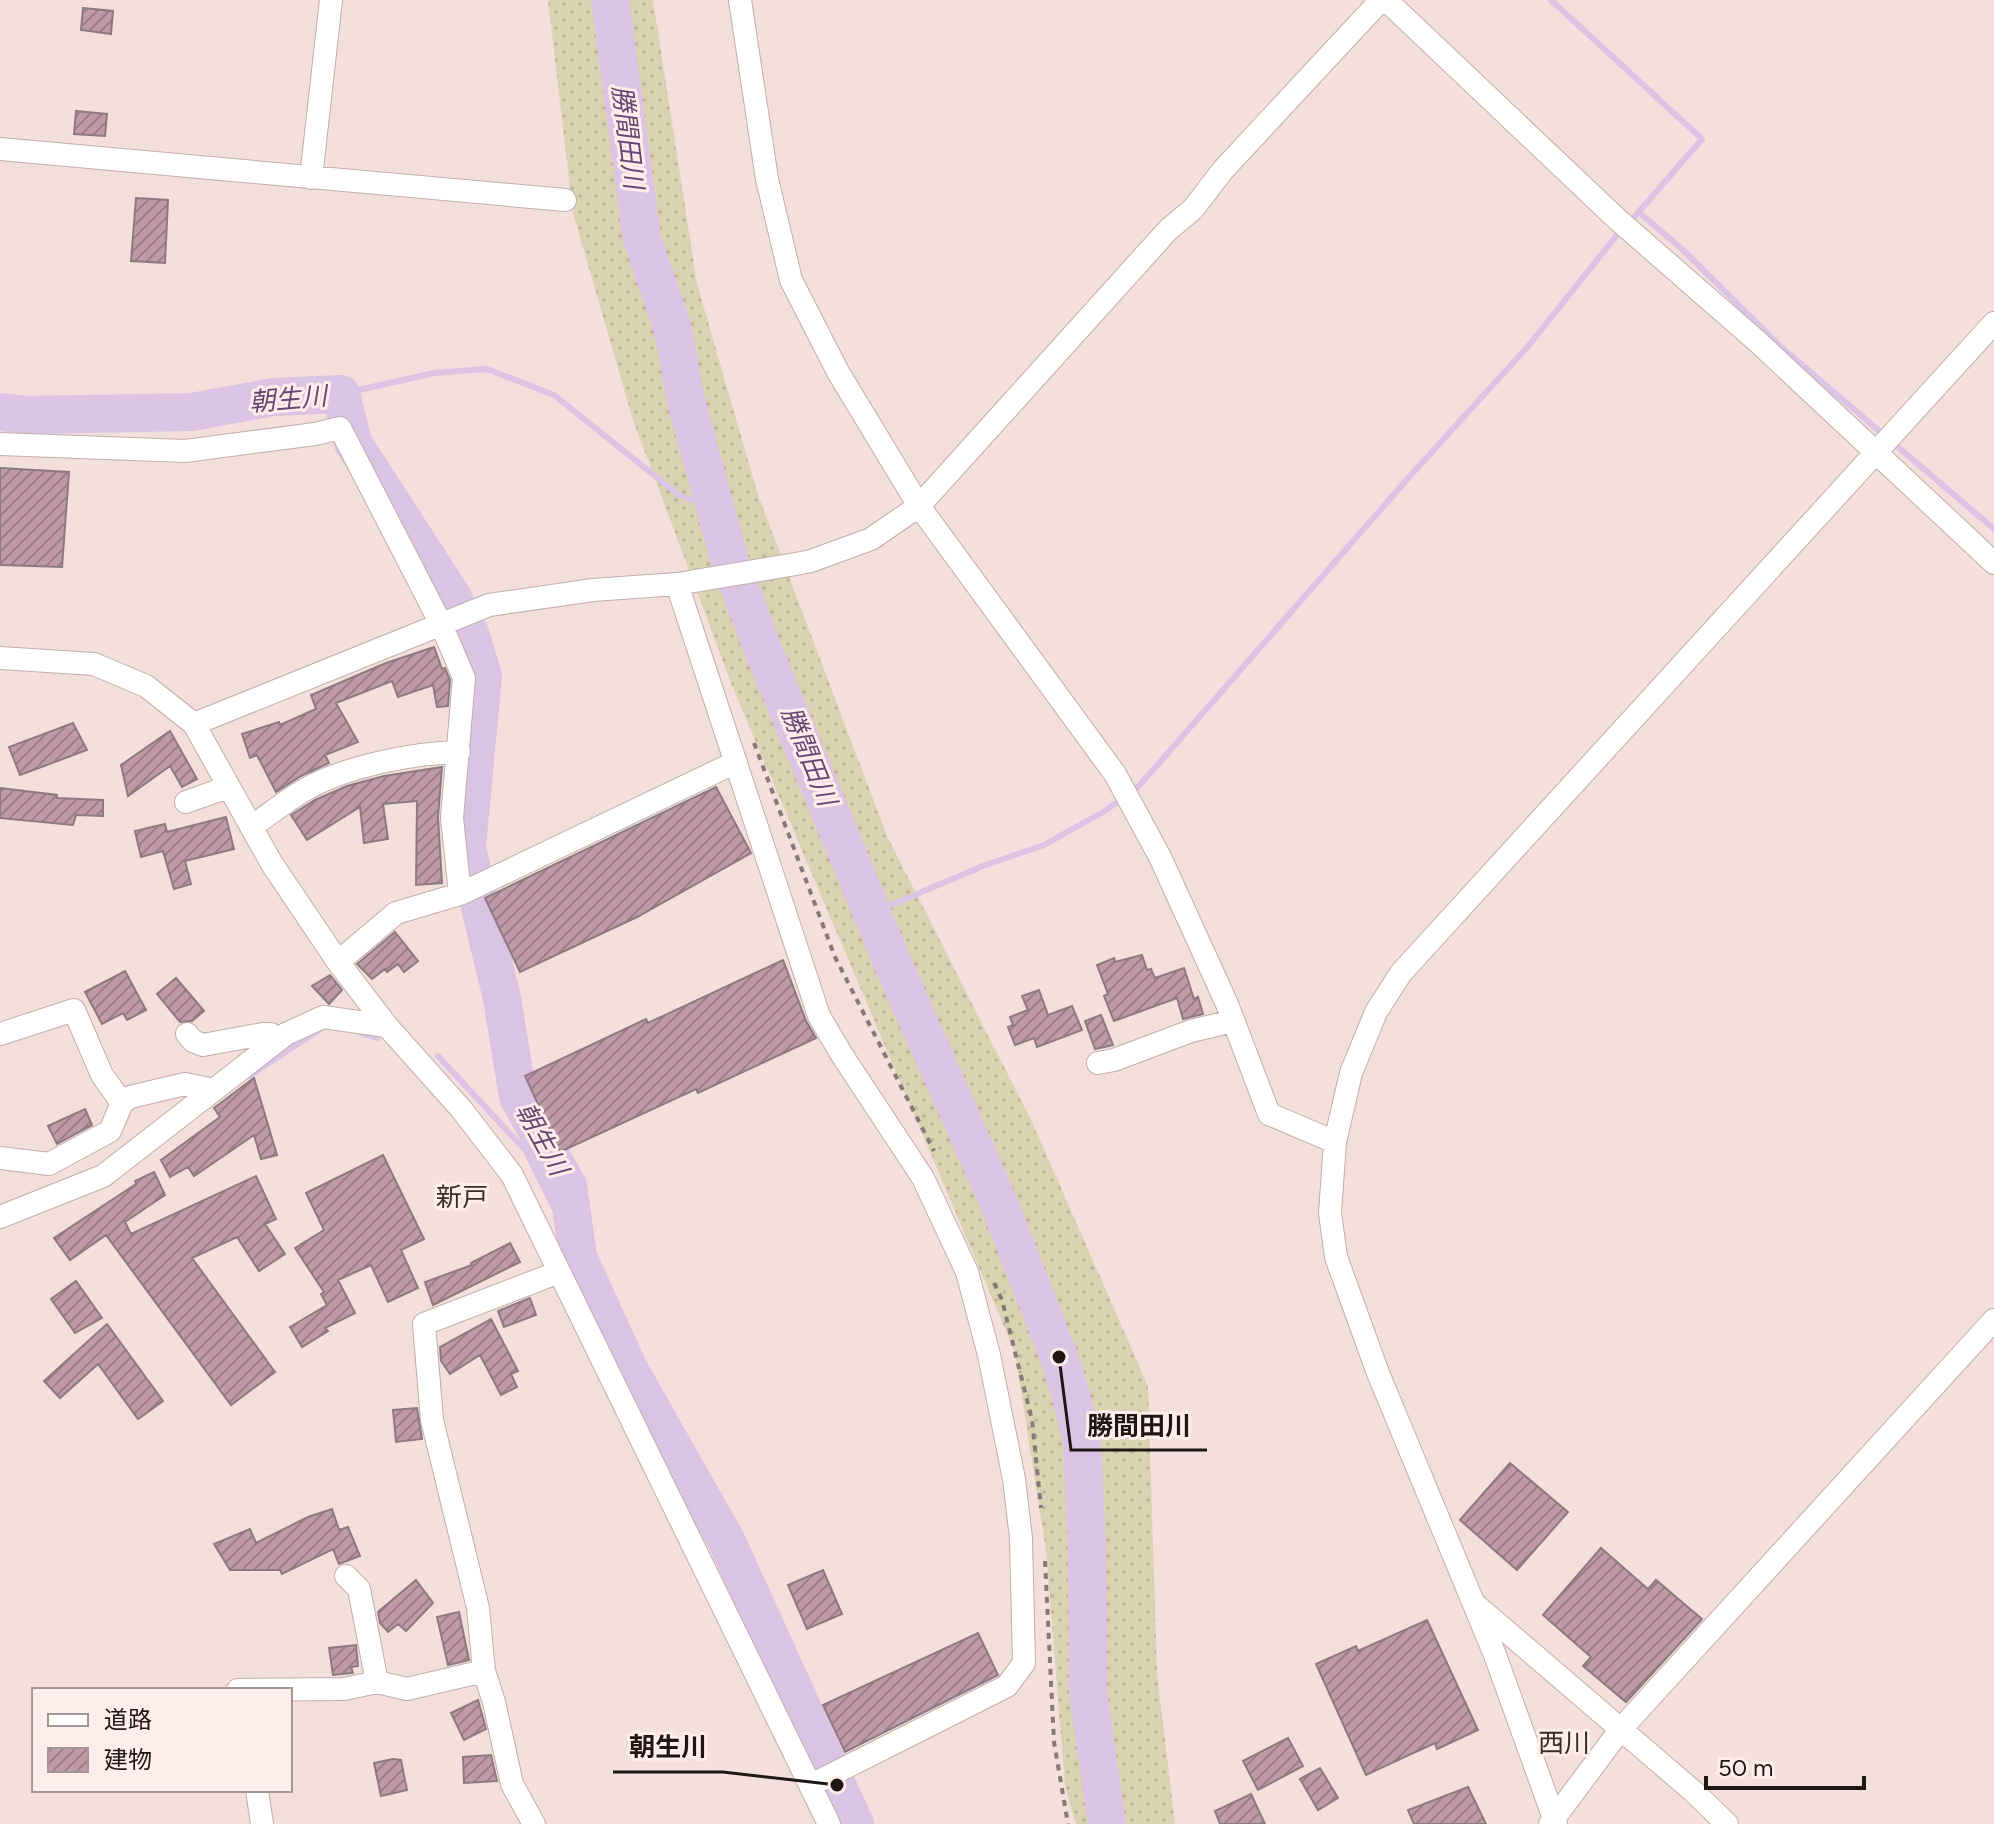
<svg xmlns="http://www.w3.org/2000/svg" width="1994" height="1824" font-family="Figtree,'Noto Sans JP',sans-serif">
<defs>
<pattern id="grass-dots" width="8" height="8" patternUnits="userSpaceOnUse" patternTransform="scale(2)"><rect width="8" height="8" fill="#dad3b1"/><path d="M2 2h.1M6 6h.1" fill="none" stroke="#bbb498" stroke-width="1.8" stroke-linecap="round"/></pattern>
<pattern id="building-hatch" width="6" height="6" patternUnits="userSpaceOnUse" patternTransform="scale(2)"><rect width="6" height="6" fill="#c19aaa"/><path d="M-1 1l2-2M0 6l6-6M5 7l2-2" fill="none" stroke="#9c7d89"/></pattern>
</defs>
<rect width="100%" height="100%" fill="#f3dfdc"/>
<path fill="url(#grass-dots)" d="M548 0H653L697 284 758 495 887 836 1032 1122 1148 1386 1157 1674 1175 1824H1076L1065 1786 1046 1550 1015 1352 733 688 633 420 573 213Z"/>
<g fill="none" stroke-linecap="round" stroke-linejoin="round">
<path stroke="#dbc3e3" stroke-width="6" d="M1551 0 1702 139 1630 222
M1640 213 1683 250 1780 346 1994 529
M341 394 434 373 487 369 554 395 680 496 714 506
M872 913 983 866 1044 845 1105 811 1139 786 1410 476 1530 344 1621 230
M358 1032 377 1038
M438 1056 526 1151 578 1257
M249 1076 319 1030"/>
<path stroke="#dbc3e3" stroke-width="38" d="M610 0 642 239 672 326 687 405 730 562 762 647 893 964 998 1201 1059 1357 1071 1396 1082 1442 1087 1548 1088 1692 1107 1824
M0 412 27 415 192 412 274 397 341 394 353 443 454 599
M470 633 483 676 467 846 474 880
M477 895 502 998 518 1097 568 1186 578 1257 629 1369 727 1542 826 1760
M837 1785 855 1824"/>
</g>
<path fill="url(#building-hatch)" stroke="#8c7a81" stroke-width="2" d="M83 8 113 11 111 34 81 30Z
M76 111 107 114 105 136 74 134Z
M136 198 168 200 165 263 131 261Z
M0 468 69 472 62 567 0 565Z
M434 647 442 669 445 668 450 680 448 706 437 707 433 685 398 697 392 681 336 703 358 742 325 755 329 763 301 776 276 792 257 755 250 758 242 734 279 722 280 725 316 709 311 695 386 663Z
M73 723 87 750 20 775 9 747Z
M170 731 197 779 182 787 170 766 128 796 121 765Z
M442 767 438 817 442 883 416 885 417 801 383 804 388 839 364 843 360 807 307 840 291 815 315 800 347 786 384 776Z
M716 787 751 853 637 917 520 972 485 898Z
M0 788 57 795V798L103 800V816L76 815 73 825 0 818Z
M226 817 234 849 185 861 191 884 174 889 163 851 141 857 135 831 165 824 167 832Z
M395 932 418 961 404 972 398 964 387 972 385 969 372 979 357 964Z
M1142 955 1147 970 1151 969 1155 978 1184 968 1194 999 1198 997 1203 1014 1183 1019 1177 998 1114 1021 1104 996 1108 994 1097 965 1114 958 1115 962Z
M783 960 806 1021 816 1038 698 1093 696 1089 560 1152 525 1076 646 1019 648 1023Z
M125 971 146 1010 127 1020 123 1013 102 1024 85 992Z
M330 975 342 990 329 1004 312 986Z
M176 978 204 1011 192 1021 180 1022 157 994Z
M1039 990 1048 1015 1072 1006 1082 1030 1037 1047 1034 1038 1015 1045 1008 1027 1013 1025 1010 1017 1028 1010 1022 996Z
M1101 1015 1113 1045 1095 1049 1085 1021Z
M254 1078 277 1155 261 1159 254 1135 194 1176 188 1167 170 1177 161 1160 220 1117 214 1108Z
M85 1109 92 1125 57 1144 48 1126Z
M383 1155 424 1239 401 1250 418 1288 388 1302 371 1265 338 1280 355 1313 325 1328 328 1331 302 1347 290 1327 327 1305 321 1294 324 1292 295 1248 324 1230 306 1193Z
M154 1172 165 1195 125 1222 131 1234 256 1176 276 1219 265 1224 285 1254 259 1271 237 1237 192 1258 275 1372 231 1405 106 1235 70 1260 54 1238 136 1184 135 1181Z
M510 1243 520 1262 433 1305 425 1282 472 1265 471 1263Z
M76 1281 102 1318 75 1333 51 1299Z
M530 1298 536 1315 504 1327 498 1311Z
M491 1319 518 1371 511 1374 517 1387 501 1395 480 1355 450 1374 441 1361 440 1347Z
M107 1324 163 1401 138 1419 98 1364 60 1398 44 1381Z
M417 1408 422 1439 396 1442 393 1410Z
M1510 1463 1568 1512 1517 1570 1460 1520Z
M332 1509 339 1530 348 1527 360 1556 339 1564 333 1549 282 1574 280 1570H230L214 1544 250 1529 256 1543 308 1517Z
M1601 1548 1648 1589 1656 1580 1702 1619 1626 1702 1583 1666 1591 1657 1543 1615Z
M823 1570 842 1614 807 1629 788 1585Z
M416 1580 433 1603 406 1631 398 1624 388 1632 380 1623 378 1612Z
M459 1612 469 1660 448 1665 437 1617Z
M1427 1620 1478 1730 1437 1749 1435 1743 1366 1775 1316 1664 1356 1646 1358 1651Z
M978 1633 998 1675 845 1752 823 1705Z
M356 1645 358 1666 351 1667 353 1673 333 1675 329 1648Z
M478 1700 486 1729 464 1740 451 1713Z
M1288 1738 1303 1766 1258 1790 1243 1761Z
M491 1755 497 1781 464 1783 463 1757Z
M393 1759 401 1760 407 1790 381 1796 374 1763Z
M1320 1768 1338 1798 1318 1810 1300 1779Z
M1468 1787 1486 1824H1414L1408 1810Z
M1251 1794 1265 1824H1220L1215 1811Z"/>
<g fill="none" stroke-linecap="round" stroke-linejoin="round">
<defs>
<path id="minor" d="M740 0 767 179 791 280 838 372 919 506 1115 774 1160 857 1227 1004 1269 1114 1335 1142
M1386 0 1617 219 1758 342 1994 563
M0 149 565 200
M311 178 331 0
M0 444 185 451 315 434 340 428 441 624 464 678 452 818 460 894 396 913 338 962
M677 584 819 1016 842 1055 923 1178 967 1272 989 1355 1014 1479 1021 1538 1024 1663 1007 1686 811 1785
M0 658 94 664 146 686 194 724 272 864 338 962 387 1026 462 1110 512 1175 829 1824
M194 724 489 605 593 590 677 584 796 564 811 561 871 539 919 506 1168 230 1193 209 1223 170 1381 0
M186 802 228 787
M251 827C270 814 288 799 308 788 348 766 413 753 459 752
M460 894 736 762
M0 1034 74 1010 102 1075 122 1103
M187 1034 193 1041 203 1045 263 1034H271L279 1039
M1098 1063 1114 1060 1191 1031 1233 1021
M0 1158 49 1164 110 1131 122 1103 130 1097 185 1084 214 1090
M0 1217 103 1176 286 1034 323 1017 387 1026
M346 1576 359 1589 377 1682
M1477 1606 1694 1792 1727 1824
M238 1690 344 1689 377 1682 407 1689 484 1671
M257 1790 262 1824
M534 1824 512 1784 494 1702 484 1671 478 1608 432 1420 424 1324 559 1272
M1550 1824 1620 1730 1994 1320
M1556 1824 1495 1655 1378 1373 1336 1257 1330 1213 1335 1142 1351 1073 1376 1012 1401 973 1994 323"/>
</defs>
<use href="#minor" stroke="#c1aeab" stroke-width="24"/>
<path stroke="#867977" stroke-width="4" stroke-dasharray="6 6" stroke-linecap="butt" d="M754 743 835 957 934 1151
M994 1283 1002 1300 1032 1420 1041 1508
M1045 1561 1054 1742 1068 1824"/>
<use href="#minor" stroke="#fff" stroke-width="22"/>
</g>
<g text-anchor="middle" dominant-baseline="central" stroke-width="6" stroke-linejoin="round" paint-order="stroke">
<g font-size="26" font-style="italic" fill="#684672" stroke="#feedeb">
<text transform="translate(628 137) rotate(83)">勝間田川</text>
<text transform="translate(288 399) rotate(-5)">朝生川</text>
<text transform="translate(809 756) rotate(68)">勝間田川</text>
<text transform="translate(542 1139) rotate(61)">朝生川</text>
</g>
<g font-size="26" fill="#3b2c2a" stroke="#feedeb">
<text x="462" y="1197">新戸</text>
<text x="1564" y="1743">西川</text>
</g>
</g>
<path fill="none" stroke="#1e1716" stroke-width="3" d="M1059 1357L1071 1450H1207M837 1785L723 1772H613"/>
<g fill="#1e1716" stroke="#feedeb" stroke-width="3">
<circle cx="1059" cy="1357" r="8"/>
<circle cx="837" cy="1785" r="8"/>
</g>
<g font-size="26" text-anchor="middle" font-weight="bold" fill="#1e1716" stroke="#feedeb" stroke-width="6" stroke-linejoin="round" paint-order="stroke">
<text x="1139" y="1435">勝間田川</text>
<text x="668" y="1756">朝生川</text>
</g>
<rect x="32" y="1688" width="260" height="104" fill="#feedeb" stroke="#a49796" stroke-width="2"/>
<rect x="48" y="1714" width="40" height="12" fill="#ffffff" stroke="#a49796" stroke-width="2"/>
<text x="104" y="1728" font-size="24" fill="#1e1716">道路</text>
<rect x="48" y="1748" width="40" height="24" fill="url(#building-hatch)" stroke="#a49796" stroke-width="2"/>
<text x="104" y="1768" font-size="24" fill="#1e1716">建物</text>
<path d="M1706 1776v12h158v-12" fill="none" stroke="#1e1716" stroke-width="4"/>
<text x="1718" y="1776" font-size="24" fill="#1e1716" stroke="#feedeb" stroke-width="6" paint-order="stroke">50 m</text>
</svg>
